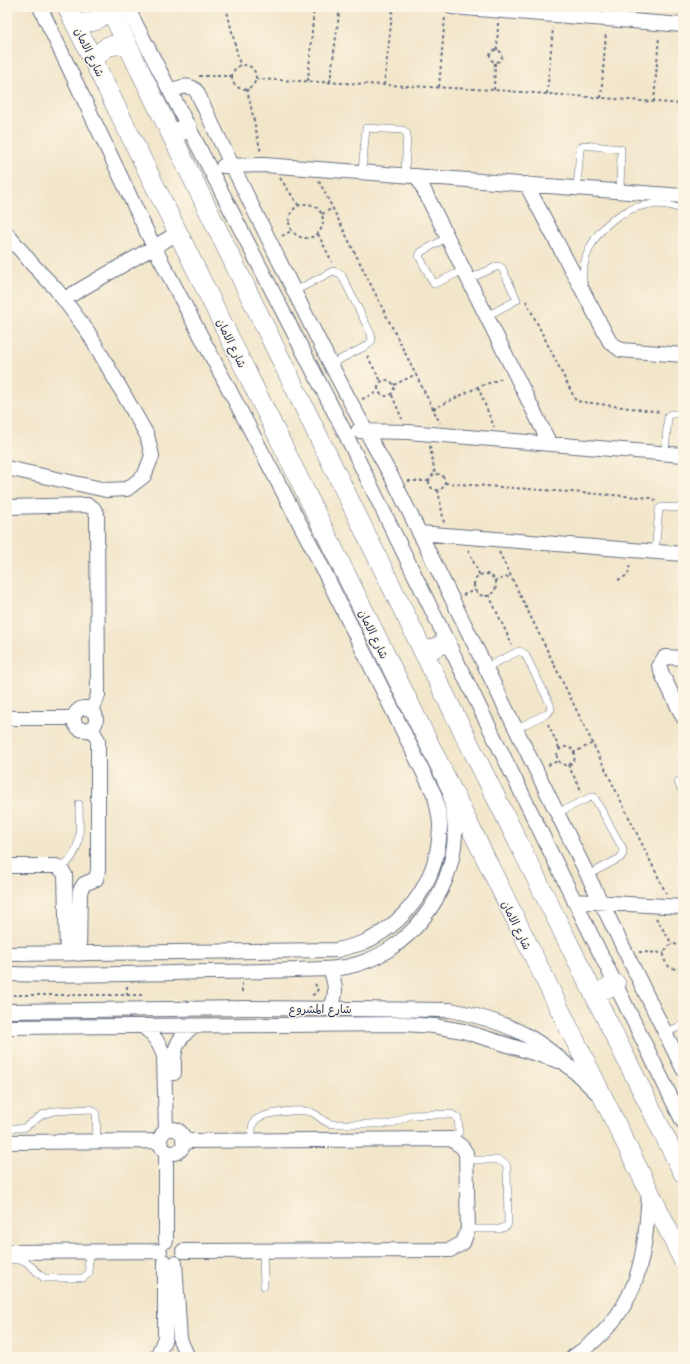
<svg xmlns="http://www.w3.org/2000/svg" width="690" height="1364" font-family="Mali,'Playpen Sans Arabic',sans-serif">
<rect width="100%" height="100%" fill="#fcf5e5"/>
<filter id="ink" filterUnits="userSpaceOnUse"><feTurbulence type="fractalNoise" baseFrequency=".025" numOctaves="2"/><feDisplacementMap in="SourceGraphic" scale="8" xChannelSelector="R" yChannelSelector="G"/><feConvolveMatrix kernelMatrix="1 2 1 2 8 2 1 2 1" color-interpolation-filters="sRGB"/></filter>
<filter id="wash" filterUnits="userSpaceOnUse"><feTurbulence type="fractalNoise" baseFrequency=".012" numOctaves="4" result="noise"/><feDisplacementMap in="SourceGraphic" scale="16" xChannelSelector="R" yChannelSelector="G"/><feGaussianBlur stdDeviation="0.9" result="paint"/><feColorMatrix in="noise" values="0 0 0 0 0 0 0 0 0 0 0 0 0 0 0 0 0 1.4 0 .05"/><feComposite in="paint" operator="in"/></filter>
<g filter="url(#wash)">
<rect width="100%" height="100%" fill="#f2e6ca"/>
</g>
<g filter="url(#ink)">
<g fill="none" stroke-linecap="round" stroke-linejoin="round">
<defs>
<path id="lane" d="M362 172 366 128 403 130 407 134 405 175
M577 188 580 148 584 145 621 149 620 191
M448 237 421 252 419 256 434 284 464 270
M469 279 498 266 502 268 517 300 487 316
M583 285C578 233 634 188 683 210
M293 292 333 271 341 274 371 334 372 340 368 345 331 364
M665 453 668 416 671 414H683
M655 552 659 509 662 507 683 508
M485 668 519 651 525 654 550 704 551 709 548 713 516 729
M683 778 678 782 683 794
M557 813 591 797H594L623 849V854L620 858 588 875
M61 869C84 850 79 831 79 804
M665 1033 683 1025
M7 1128H24L42 1115 54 1111 91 1109 96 1113 97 1141
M252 1140C252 1134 251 1127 254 1122 260 1112 300 1109 311 1112 319 1115 323 1123 332 1124H391L410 1115 451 1114 458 1118 459 1132 451 1139
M467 1160H498L506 1164 507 1169 508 1223 507 1226 500 1229H468
M263 1251 264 1286
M10 1259 25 1261 44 1278H83L89 1273 88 1252"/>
<path id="street" d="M127 7 344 431 683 1122
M452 7 683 25
M170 91C179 88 190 82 197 92 220 142 245 192 270 242 309 322 349 403 394 481L683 1069
M223 166 264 165 683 196
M417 176 550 444
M526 184 610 342 621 350 683 355
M7 234 33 265 56 289 88 332 147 435 152 456 144 476 127 489 106 490 7 468
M64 299 178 233
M358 431 408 432 683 455
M7 507 87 505 93 508 97 514 98 695 92 711
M419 533 683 554
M683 658 665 657 659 665 662 674 683 717
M74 719a11 11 0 1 1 22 0a11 11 0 1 1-22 0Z
M7 718H74
M7 866H56L61 869 65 875 67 954
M574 901 683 907
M7 954 338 950C347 947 358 945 367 941 411 919 439 876 440 826 440 817 437 806 435 796L311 545 154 247 40 7
M79 954 80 891 84 884 96 879 98 870V740L91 728
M7 974C75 976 142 974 210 972 238 972 267 971 295 970 312 969 329 970 346 967 407 955 453 895 455 834 455 821 452 807 450 795
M330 1008C338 995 335 982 330 969
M7 1011 251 1008 450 1010C519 1023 548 1044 597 1093
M7 1027 404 1024 434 1026 463 1031 559 1061
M144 1027C154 1035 160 1044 164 1056L166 1130
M174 1073C173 1051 175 1041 193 1026
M160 1141a12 12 0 1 1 24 0a12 12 0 1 1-24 0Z
M7 1142 160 1141
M166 1241V1151
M183 1251 450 1250 463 1243 468 1229 466 1153 462 1147 451 1139 183 1141
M7 1252 160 1251
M175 1263 180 1340 188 1357
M157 1357 165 1338V1262
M573 1357C637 1315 645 1263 649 1192"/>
<path id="secondary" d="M67 7 683 1260
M109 7 424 653 683 1173
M76 24 95 21 110 10
M93 59 108 46 126 44
M171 134 188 128
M424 653 447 642
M594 994 616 984"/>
</defs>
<use href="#lane" stroke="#666f84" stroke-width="8"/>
<use href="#street" stroke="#666f84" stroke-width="16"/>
<use href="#secondary" stroke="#666f84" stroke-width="20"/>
<path stroke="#666f84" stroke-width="2" stroke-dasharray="3 3" stroke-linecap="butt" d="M226 7 240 65
M490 56a6 6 0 1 1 12 0a6 6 0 1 1-12 0Z
M497 50 498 23
M232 77a12 12 0 1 1 24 0a12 12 0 1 1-24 0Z
M199 76H231
M256 79 494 90 683 104
M308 81 314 7
M330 82 340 7
M384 85 393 7
M439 87 445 17
M247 89 261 153
M494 90 495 62
M547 94 553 28
M601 98 606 32
M654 102 659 36
M280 178 299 206
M319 181 440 423
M289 221a17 17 0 1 1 34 0a17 17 0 1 1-34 0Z
M322 214 333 208
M318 234 332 262
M282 236 291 231
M526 301 576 401 661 412
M367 356 381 381
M378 388a8 8 0 1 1 16 0a8 8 0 1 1-16 0Z
M394 385 416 374
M478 387 494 427
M392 395 402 419
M362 399 378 392
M433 409 478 387 503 378
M430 446 435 474
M429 482a8 8 0 1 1 16 0a8 8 0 1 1-16 0Z
M408 481H428
M445 483 653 498 656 501
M438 490 444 523
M468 550 480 576
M499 552 666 893
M474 585a11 11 0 1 1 22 0a11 11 0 1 1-22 0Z
M618 580 628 575 630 563
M494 581 511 576
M463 595 475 590
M489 595 512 645
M548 724 560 750
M557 756a9 9 0 1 1 18 0a9 9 0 1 1-18 0Z
M573 753 593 743
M548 765 558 761
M568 765 582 792
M656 918 672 944
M683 945 672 944C656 952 666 975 683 967
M639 952 664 953
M242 983V995
M127 986V996
M7 995H144
M312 995 315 994 318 989 314 982"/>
<use href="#lane" stroke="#fff" stroke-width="7"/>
<use href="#street" stroke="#fff" stroke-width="14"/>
<use href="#secondary" stroke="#fff" stroke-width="19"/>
</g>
</g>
<g text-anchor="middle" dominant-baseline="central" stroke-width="3" stroke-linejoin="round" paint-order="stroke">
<g font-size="11" fill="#1b2f5e" stroke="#fcf5e5">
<text transform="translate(90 52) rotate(64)">شارع الامان</text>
<text transform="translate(232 343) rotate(64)">شارع الامان</text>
<text transform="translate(374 634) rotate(64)">شارع الامان</text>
<text transform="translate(517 925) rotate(64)">شارع الامان</text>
<text x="320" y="1008">شارع المشروع</text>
</g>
</g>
<rect width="690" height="1364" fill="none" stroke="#fcf5e5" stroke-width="24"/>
</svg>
